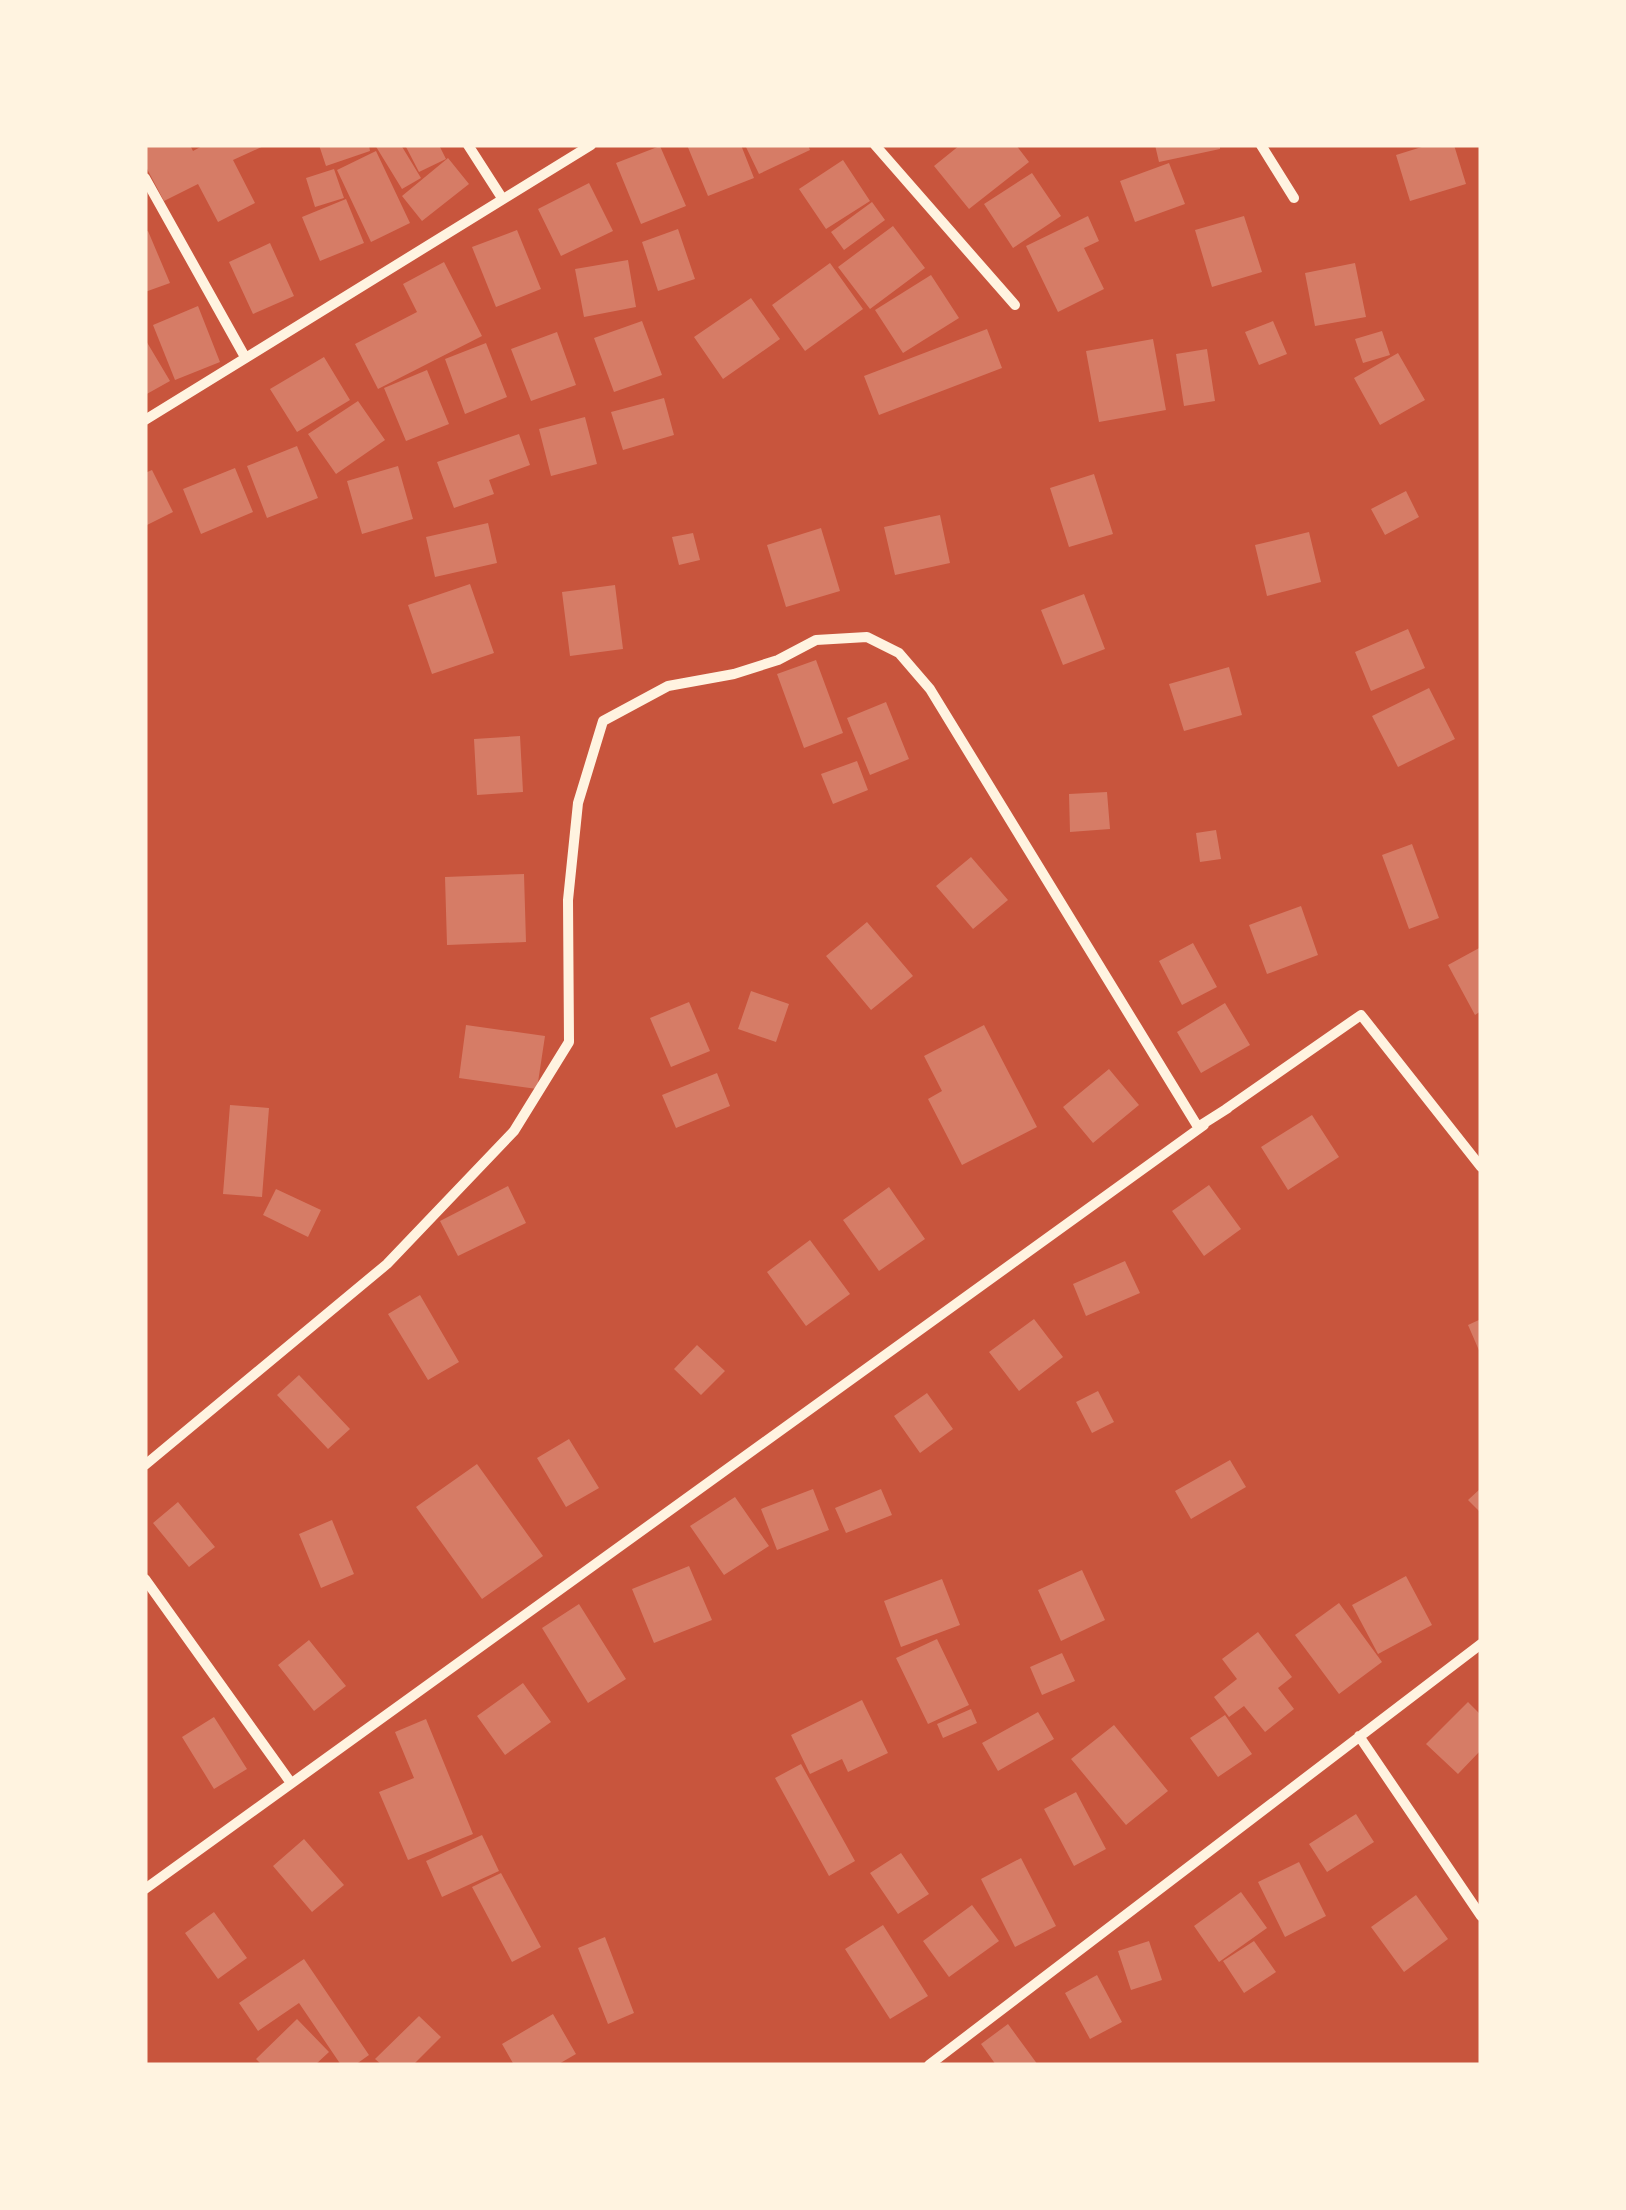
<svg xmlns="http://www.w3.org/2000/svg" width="1626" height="2210" font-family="Figtree,sans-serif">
<rect width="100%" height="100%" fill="#c8553d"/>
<path fill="#d67c66" d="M151 145H190L193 151 204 145H266L233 160 255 203 218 222 198 184 164 201 145 165V148Z
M319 145H369L370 151 326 166Z
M375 145H401L421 178 402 189Z
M405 145H439L446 159 419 172Z
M687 145H741L754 178 708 196Z
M745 145H808L810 150 759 174Z
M960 145H1016L1029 162 969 209 934 166Z
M1155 145H1220V149L1159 162Z
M1428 145H1454L1466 184 1410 201 1396 155Z
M660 146 686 206 641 224 616 163Z
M376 151 410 223 371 242 337 170Z
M448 158 469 184 422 221 402 196Z
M843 160 870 201 826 229 799 189Z
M1169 163 1185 204 1135 222 1120 181Z
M334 169 344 198 315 207 306 178Z
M1032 173 1061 216 1013 248 984 204Z
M589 183 613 231 561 256 538 209Z
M346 199 364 243 320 261 302 217Z
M872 202 885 220 844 250 831 232Z
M1088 216 1099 241 1084 248 1104 289 1058 312 1026 246Z
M1244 216 1262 272 1212 287 1195 230Z
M893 226 925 268 870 309 838 267Z
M678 229 695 279 658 291 642 242Z
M517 230 541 289 496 307 472 247Z
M148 231 170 283 145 292V232Z
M270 243 294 296 253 314 229 262Z
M628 260 636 307 584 317 575 269Z
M444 262 482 336 378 389 355 344 417 312 403 284Z
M830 263 863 309 805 351 772 305Z
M1355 263 1366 317 1315 326 1305 273Z
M931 275 959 318 903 353 875 310Z
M751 298 780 339 723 379 694 337Z
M198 306 220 362 175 380 153 325Z
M642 321 662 375 614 392 594 338Z
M1273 321 1287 354 1259 365 1245 332Z
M987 329 1002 368 879 415 864 376Z
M1382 331 1390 355 1363 363 1355 339Z
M557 332 576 385 531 401 511 349Z
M145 339 170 381 145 395Z
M1153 339 1166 410 1099 422 1086 351Z
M486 343 507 397 465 414 445 359Z
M1207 349 1215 401 1184 406 1176 354Z
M1398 353 1425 400 1380 425 1354 378Z
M324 357 350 400 297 432 270 389Z
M427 370 449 424 406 441 384 388Z
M664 398 674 435 623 450 611 412Z
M358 401 385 440 336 474 308 434Z
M585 417 597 464 551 476 539 429Z
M519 434 530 465 489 480 494 494 454 508 437 462Z
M297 446 318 498 267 518 247 466Z
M398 466 413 519 362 534 347 481Z
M235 468 253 512 201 534 183 489Z
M152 470 173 512 145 526V473Z
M1094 474 1113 534 1069 547 1050 488Z
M1406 491 1419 517 1385 535 1371 509Z
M940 515 950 563 895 575 884 527Z
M488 523 497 563 435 577 426 537Z
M821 528 840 591 786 607 767 545Z
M1309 532 1321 582 1267 596 1255 545Z
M693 533 700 560 679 565 672 537Z
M470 584 494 653 432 674 408 605Z
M615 585 623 649 570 656 562 592Z
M1084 594 1105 649 1063 665 1041 610Z
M1408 629 1425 668 1371 691 1355 652Z
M816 660 843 733 804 748 777 674Z
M1229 667 1242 715 1184 731 1169 684Z
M1429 688 1455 739 1398 767 1372 716Z
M886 702 909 759 870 775 847 718Z
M520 736 523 792 477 795 474 739Z
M857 761 868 790 833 804 821 774Z
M1107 792 1110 829 1070 832 1069 794Z
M1216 830 1221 859 1200 862 1196 833Z
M1412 844 1439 918 1409 929 1382 855Z
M971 857 1008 900 973 929 936 886Z
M524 874 526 942 447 945 445 877Z
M1301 906 1318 955 1267 974 1249 925Z
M867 922 913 976 871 1010 826 956Z
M1193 943 1217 987 1182 1005 1159 961Z
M1481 947V1011L1475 1015 1448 965Z
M751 991 789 1004 776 1042 738 1029Z
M689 1002 710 1051 671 1067 650 1018Z
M1225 1003 1250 1045 1201 1073 1177 1032Z
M466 1025 545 1036 537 1089 459 1078Z
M984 1025 1037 1127 962 1165 928 1099 942 1091 924 1056Z
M1109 1069 1139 1105 1093 1143 1063 1107Z
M717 1073 730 1106 676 1128 662 1095Z
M230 1105 269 1108 262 1197 223 1194Z
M1312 1115 1339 1157 1288 1190 1261 1147Z
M1209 1185 1241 1229 1204 1256 1172 1211Z
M508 1186 526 1223 458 1256 440 1221Z
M889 1187 925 1239 879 1271 843 1220Z
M276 1189 321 1210 308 1237 263 1215Z
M810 1240 850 1294 806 1326 767 1272Z
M1125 1261 1140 1293 1086 1316 1073 1284Z
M420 1295 459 1362 428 1380 388 1314Z
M1034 1319 1063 1357 1019 1391 989 1352Z
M1481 1319V1355L1468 1325Z
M697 1345 725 1371 701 1395 674 1369Z
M299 1375 350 1429 328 1449 277 1395Z
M1098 1391 1114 1422 1092 1433 1076 1402Z
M927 1393 953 1429 920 1453 894 1416Z
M569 1439 599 1488 566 1507 537 1458Z
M1230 1460 1246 1487 1191 1519 1175 1491Z
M477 1464 543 1556 482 1599 416 1507Z
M1481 1488V1513L1468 1500Z
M813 1489 829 1530 777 1550 761 1509Z
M881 1489 892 1515 846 1533 835 1508Z
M735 1497 769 1546 724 1575 690 1526Z
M178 1502 215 1547 189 1567 153 1523Z
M332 1520 354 1574 321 1588 299 1534Z
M689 1566 712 1620 654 1643 632 1589Z
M1082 1570 1105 1620 1061 1641 1038 1590Z
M1406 1576 1432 1625 1378 1654 1352 1605Z
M942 1579 960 1625 901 1647 884 1601Z
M1339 1603 1382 1662 1339 1694 1295 1635Z
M579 1604 626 1679 588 1703 542 1628Z
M1258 1632 1292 1677 1278 1688 1294 1709 1265 1732 1244 1706 1229 1717 1214 1697 1237 1679 1222 1659Z
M937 1639 969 1705 928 1724 896 1658Z
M309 1640 346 1686 314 1711 278 1665Z
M1062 1653 1075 1681 1042 1695 1030 1667Z
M523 1683 551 1722 505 1755 477 1716Z
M862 1700 888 1753 848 1772 842 1759 810 1774 791 1735Z
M1468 1702 1481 1715V1750L1458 1774 1426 1744Z
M971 1709 977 1723 943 1738 937 1724Z
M1038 1712 1054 1739 998 1771 982 1743Z
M1225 1715 1252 1754 1218 1777 1190 1738Z
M214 1717 247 1769 214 1789 182 1737Z
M426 1719 473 1834 408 1860 379 1792 414 1778 395 1732Z
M1114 1725 1168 1791 1126 1825 1071 1759Z
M801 1764 855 1861 829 1876 775 1778Z
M1076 1792 1106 1849 1074 1866 1044 1809Z
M1356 1814 1374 1842 1327 1872 1309 1844Z
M482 1835 499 1871 442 1897 426 1861Z
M304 1839 344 1885 312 1912 273 1866Z
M901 1853 929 1894 898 1914 870 1873Z
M1021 1858 1056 1926 1015 1947 981 1879Z
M1299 1862 1326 1916 1285 1937 1258 1882Z
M501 1873 541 1947 512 1962 472 1887Z
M1241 1892 1267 1928 1219 1962 1194 1926Z
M1416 1895 1448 1939 1404 1972 1371 1927Z
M972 1905 999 1941 949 1977 923 1941Z
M214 1912 247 1958 218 1979 185 1933Z
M883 1925 928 1996 890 2019 845 1949Z
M605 1937 634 2013 608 2024 578 1948Z
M1149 1941 1162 1980 1131 1990 1118 1951Z
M1254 1941 1276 1972 1244 1993 1223 1961Z
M304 1959 369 2055 355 2065H341L299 2003 258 2031 239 2003Z
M1097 1975 1122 2022 1090 2039 1065 1993Z
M553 2014 576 2054 557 2065H514L502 2044Z
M419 2016 441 2037 413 2065H382L375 2059Z
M297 2019 329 2052 315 2065H262L256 2059Z
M1008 2024 1038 2065H996L981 2044Z"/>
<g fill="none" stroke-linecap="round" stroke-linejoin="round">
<path stroke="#fff3e0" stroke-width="10" d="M468 145 502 198
M875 145 1015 305
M1261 145 1294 198
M145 178 245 357
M145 420 591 145
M1226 1109 1361 1015 1481 1167
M145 1465 387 1264 514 1131 569 1042 568 900 578 803 603 721 668 686 734 674 778 660 816 640 867 637 899 653 930 689 1198 1127 1228 1108
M145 1579 291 1783
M1359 1736 1481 1916
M145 1889 1204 1125
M929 2065 1481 1644"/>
</g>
<rect width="1626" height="2210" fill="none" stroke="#fff3e0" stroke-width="295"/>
</svg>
